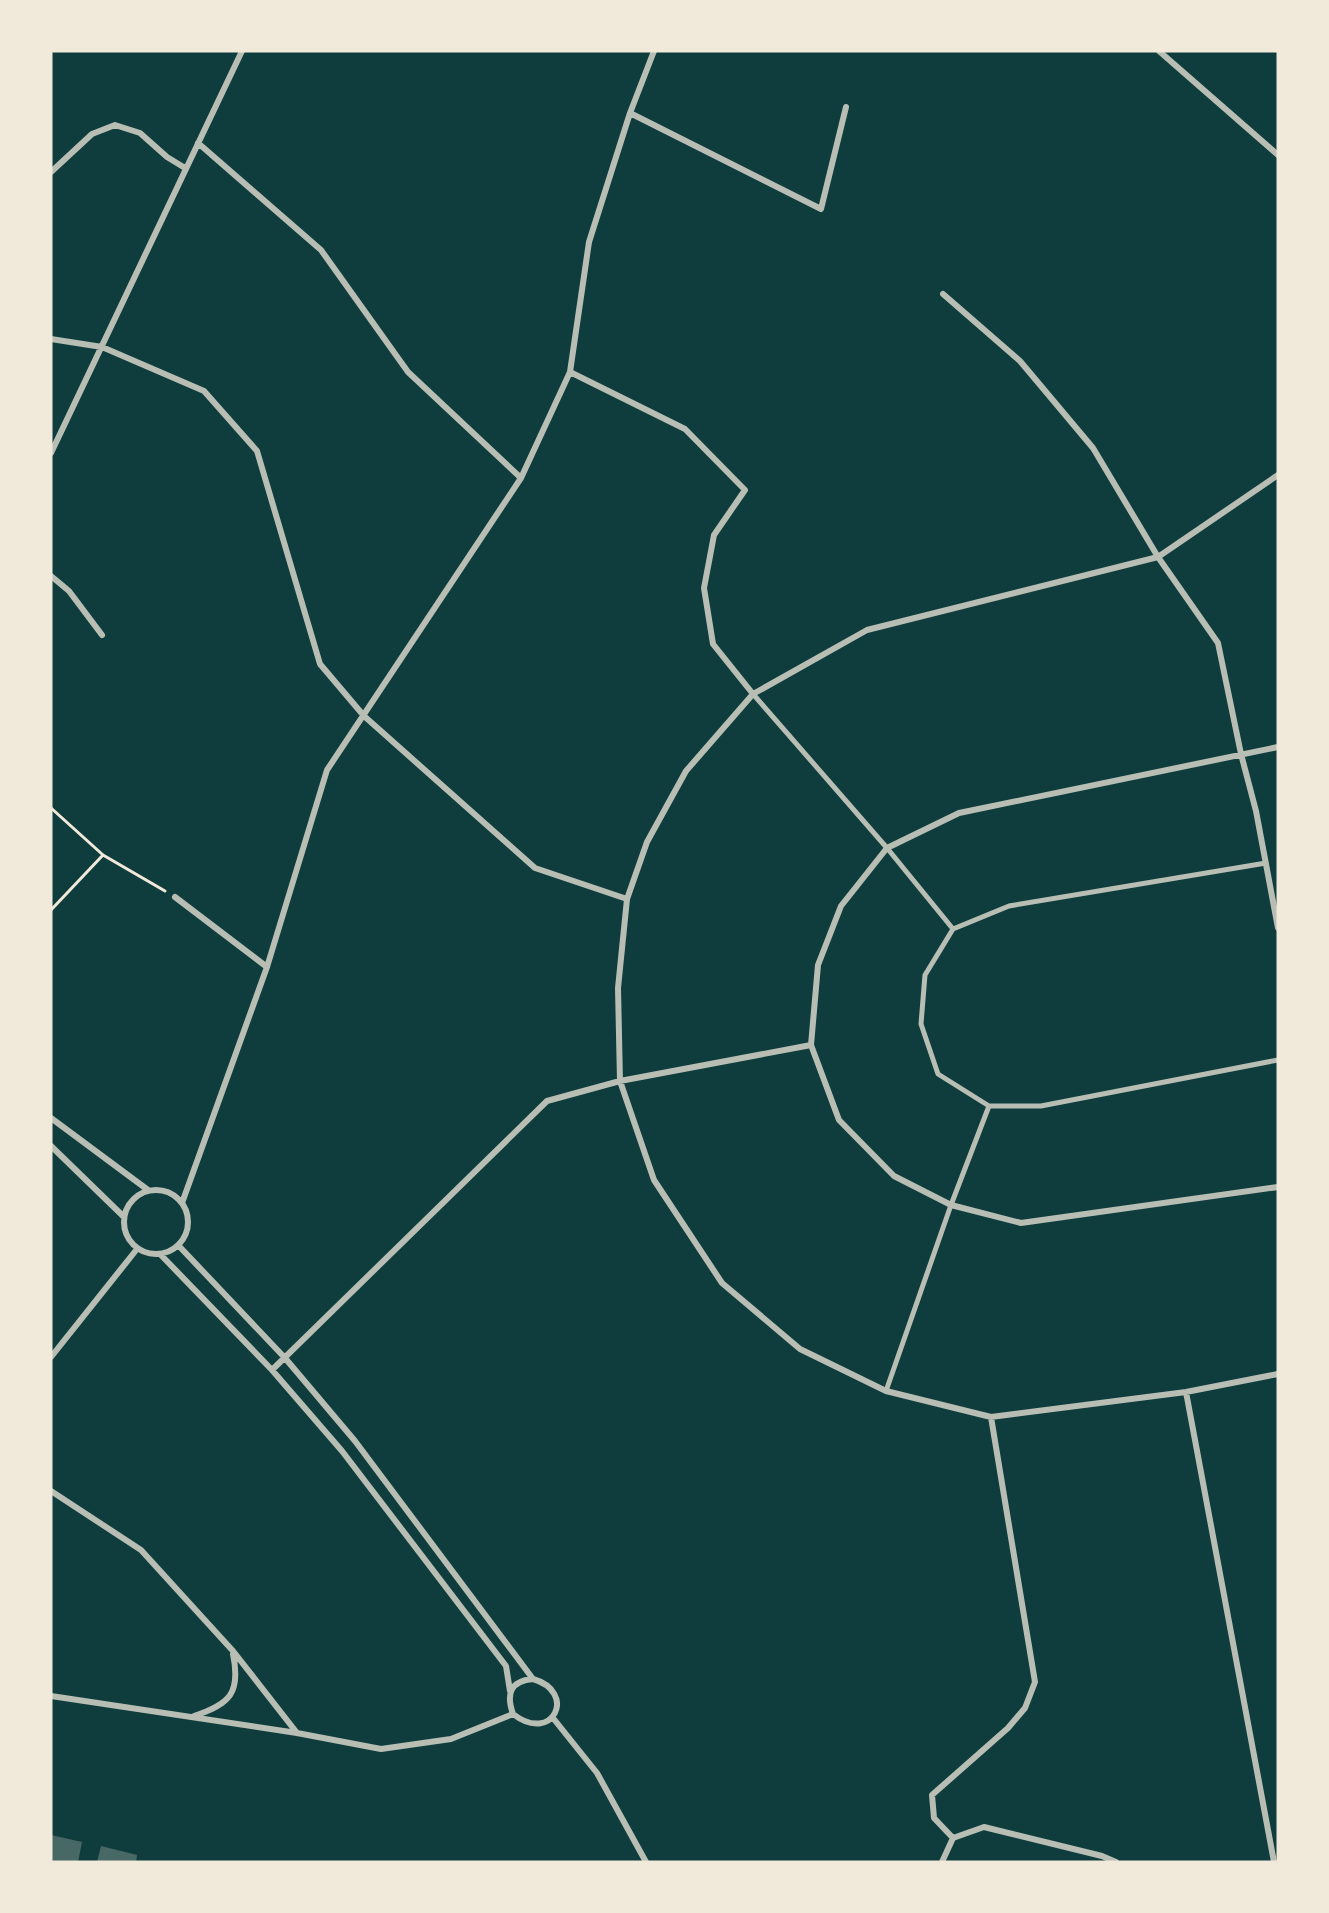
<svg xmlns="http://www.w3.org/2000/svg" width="1329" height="1913" font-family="'Open Sans',sans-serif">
<rect width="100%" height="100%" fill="#0f3d3e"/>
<path fill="#486865" d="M51 1835 82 1842 78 1862H51Z
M101 1846 137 1855 136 1862H97Z"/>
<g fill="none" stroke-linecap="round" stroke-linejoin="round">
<path stroke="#f1e9da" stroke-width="3" d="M51 808 103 855 165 891
M51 910 103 855"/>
<path stroke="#b8beb3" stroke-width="5" d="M753 694 887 848 953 929
M1266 863 1009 906 953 929 925 975 921 1024 938 1074 989 1106H1041L1278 1060
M886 1391 951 1205 989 1106"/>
<path stroke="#b8beb3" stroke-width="6" d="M1159 51 1278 155
M630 113 821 209 846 107
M198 143 321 250 408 372 521 478
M51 172 92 134 115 125 140 133 167 157 185 168
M943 294 1020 361 1093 448 1158 557 1218 643 1241 754 1256 811 1278 928
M51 339 102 347 204 391 257 451 320 664 364 716 535 868 627 899
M570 372 685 429 745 490 714 535 704 588 713 644 753 694
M51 453 242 51
M1278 475 1158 557 867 630 753 694 686 771 647 842 627 899 618 988 620 1081 654 1180 722 1283 800 1349 886 1391 991 1417 1186 1392 1278 1374
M51 576 69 591 102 635
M1278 747 959 813 887 848 841 906 818 965 811 1045 839 1120 894 1176 951 1205 1021 1223 1278 1187
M175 897 267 967
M51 1118 148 1190
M51 1146 123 1216
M124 1222a32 32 0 1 1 64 0a32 32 0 1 1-64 0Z
M182 1203 267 967 327 770 521 478 570 372 589 242 630 113 654 51
M178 1245 285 1358 355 1441 533 1679
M160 1254 272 1370 342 1451 506 1666 510 1691
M51 1357 137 1249
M272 1370 547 1101 620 1081 811 1045
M1186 1392 1274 1862
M51 1491 141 1550 233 1651 297 1733
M533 1679C578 1692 553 1745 513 1714 506 1694 510 1681 533 1679Z
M51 1696 297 1733 381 1749 451 1739 513 1714
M194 1716C230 1704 241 1693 233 1654
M553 1718 597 1773 646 1862
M953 1838 934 1818 932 1795 1008 1728 1025 1708 1035 1682 991 1417
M942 1862 953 1838 984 1827 1102 1856 1116 1862"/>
</g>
<rect width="1329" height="1913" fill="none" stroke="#f1e9da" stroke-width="105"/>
</svg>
